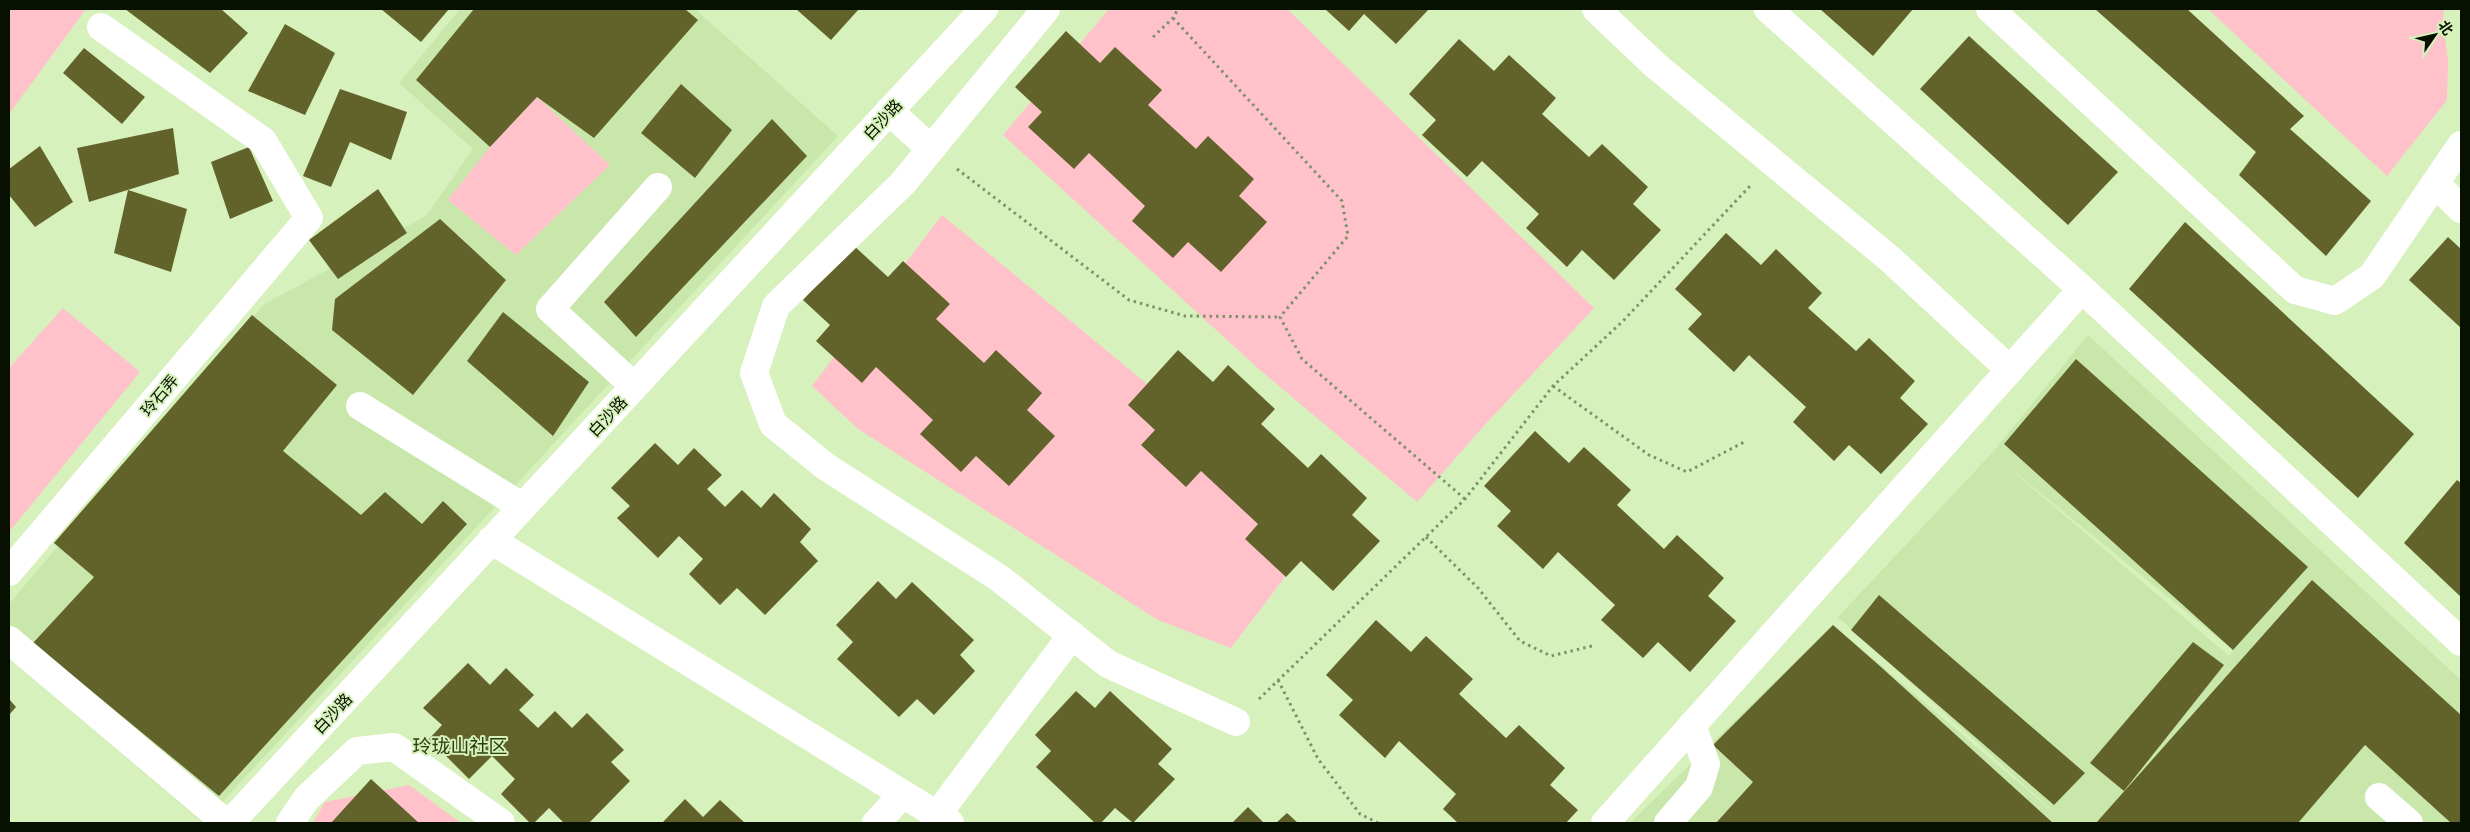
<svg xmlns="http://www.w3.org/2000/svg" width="2470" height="832" font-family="'Exo 2','Noto Sans SC',sans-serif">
<rect width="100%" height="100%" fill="#d6f1bb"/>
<path fill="#c9e7ab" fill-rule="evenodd" d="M460 9H695L838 136 203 823 9 658V604L263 305 426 216 473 149 399 83Z
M2088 335 2461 680V823H1630L1833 625 2064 821 1838 617 1992 453ZM2016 473 2233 650 2229 656 2016 474Z"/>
<path fill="#ffc2ca" d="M9 9H86L9 114Z
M1109 9H1287L1594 308 1481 429 1417 502 1261 371 1003 135Z
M2208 9H2444L2443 21 2448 61 2447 100 2387 176Z
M537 97 610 165 516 255 448 200 490 147Z
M942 215 1322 528 1231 648 1158 620 858 429 812 386Z
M63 308 140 372 9 532V368Z
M409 785 461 823H313L325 802Z"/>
<path fill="#62632b" d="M125 9H221L248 33 210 73Z
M381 9H449L421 42Z
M474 9H685L698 20 594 138 537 97 490 147 416 80Z
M796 9H859L831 40Z
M1325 9H1429L1396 44 1364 14 1349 31Z
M1820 9H1913L1873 56Z
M2095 9H2187L2304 116 2290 129 2371 201 2326 256 2239 175 2256 152Z
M285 24 335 53 305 115 248 91Z
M1066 31 1100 63 1115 47 1162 90 1148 105 1196 149 1208 136 1254 179 1239 196 1267 222 1221 272 1188 242 1173 258 1132 221 1145 206 1089 153 1074 169 1028 127 1042 112 1015 87Z
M1969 36 2118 172 2068 225 1920 89Z
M1459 39 1494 71 1509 55 1556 98 1542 114 1589 157 1602 144 1648 187 1633 204 1661 230 1614 280 1582 250 1567 267 1526 228 1539 214 1482 161 1467 177 1422 135 1436 120 1409 94Z
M84 48 145 97 122 124 63 73Z
M681 84 732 130 695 178 641 133Z
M340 89 407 112 391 160 350 142 331 187 303 176Z
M772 119 807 156 636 337 604 302Z
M173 128 179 174 89 202 77 148Z
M40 146 73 202 35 227 9 195V169Z
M249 147 273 201 230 219 211 162Z
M378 189 407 233 338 279 309 240Z
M128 190 187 209 171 272 114 253Z
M440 219 506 280 413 395 332 330 335 299Z
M2185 222 2414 434 2358 498 2129 289Z
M1726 233 1761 265 1776 249 1822 293 1808 308 1856 351 1869 338 1915 381 1900 398 1928 424 1881 474 1849 445 1834 461 1793 422 1806 407 1749 355 1734 372 1688 329 1702 314 1675 289Z
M2448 237 2461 249V328L2409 280Z
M853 245 888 277 903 261 950 304 936 319 984 363 996 350 1042 393 1027 410 1055 436 1009 486 976 456 961 472 920 434 933 420 876 367 862 383 816 341 830 325 803 300Z
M503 312 589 382 553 436 467 361Z
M252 315 337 385 283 451 361 515 385 492 422 524 443 501 467 524 219 796 33 643 94 577 54 543Z
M1178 350 1213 382 1228 365 1275 409 1261 424 1308 468 1321 454 1367 498 1352 515 1380 541 1333 591 1301 561 1286 577 1245 539 1258 524 1201 471 1186 487 1141 445 1155 430 1128 405Z
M2076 359 2308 567 2233 650 2004 444Z
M1535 431 1569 463 1584 447 1631 490 1617 505 1664 549 1677 535 1724 578 1708 596 1736 621 1690 672 1658 642 1643 658 1601 620 1615 605 1558 552 1543 569 1497 526 1511 511 1484 486Z
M655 443 678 465 694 448 722 475 707 489 725 507 742 490 761 508 774 493 811 529 800 542 818 561 765 615 737 588 720 605 689 574 703 559 679 536 658 558 617 518 630 506 611 488Z
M2457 480 2461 483V597L2404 543Z
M2312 580 2461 715V823H2451L2365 745 2298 823H2096Z
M878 581 896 599 912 582 974 640 960 655 975 671 934 715 917 699 899 717 837 659 853 642 836 625Z
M1879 595 2085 773 2054 805 1851 630Z
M1376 620 1411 652 1426 636 1473 679 1459 694 1506 738 1519 725 1565 768 1550 785 1578 810 1566 823H1458L1443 809 1456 794 1399 741 1385 758 1339 715 1353 700 1326 675Z
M1833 625 1881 667 2053 823H1716L1753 782 1713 745Z
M2193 642 2224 665 2124 791 2090 763Z
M468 663 490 685 506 668 534 695 519 710 538 728 555 711 572 728 587 713 624 750 611 762 630 781 589 823H564L549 808 534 823H530L501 794 515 779 492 756 469 779 429 739 442 725 423 708Z
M1076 691 1095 708 1110 691 1172 749 1158 764 1175 779 1133 823 1115 808 1101 823H1095L1036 767 1051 751 1035 735Z
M9 699 16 707 9 715Z
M371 779 419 823H331Z
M685 799 703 817 720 800 745 823H662Z
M1248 807 1264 823H1232Z
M1287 813 1298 823H1276Z"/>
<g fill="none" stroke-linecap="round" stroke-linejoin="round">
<path stroke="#7e916c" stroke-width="3" stroke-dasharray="2.5 4" stroke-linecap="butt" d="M1173 18 1342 201 1348 236 1280 317 1302 359 1465 499
M1153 37 1173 18 1178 9
M957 169 1129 300 1185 316 1280 317
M1553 386 1649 455 1687 472 1746 441
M1426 537 1478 588 1520 641 1551 656 1592 646
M1278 680 1318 759 1360 814 1378 823
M1259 699 1465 499 1553 386 1623 321 1750 186"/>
<path stroke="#fff" stroke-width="28" d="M1046 9 903 183 776 306 754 373 773 424 825 466 999 578 1108 664 1236 722
M1596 9 1655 65 1890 259 2010 370
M1768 9 2082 289 2461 642
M1990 9 2295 290 2335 301 2372 276 2461 145
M889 111 931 149
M2435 183 2461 209
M634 386 550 309 658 187
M360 406 523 507
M491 540 950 823
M9 572 309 218 263 141 101 27
M9 640 226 823
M2379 797 2409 823
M937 815 1072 635
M230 823 984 9
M290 823 307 798 357 751 394 747 501 823
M876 823 903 794
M1605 823 2082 289
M1668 823 1699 787 1706 764 1692 725"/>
</g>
<g text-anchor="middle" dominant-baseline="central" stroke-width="4" stroke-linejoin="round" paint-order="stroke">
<g font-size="16" fill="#081001" stroke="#d6f1bb">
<text transform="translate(882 119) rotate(-47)">白沙路</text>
<text transform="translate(159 395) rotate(-50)">玲石弄</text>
<text transform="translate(607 416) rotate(-47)">白沙路</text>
<text transform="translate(332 713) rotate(-47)">白沙路</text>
</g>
<g font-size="19" fill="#293e0d" stroke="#d6f1bb">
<text x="460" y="745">玲珑山社区</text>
</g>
</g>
<rect width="2470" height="832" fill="none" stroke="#081001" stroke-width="20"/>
<g transform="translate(2435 35) rotate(56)" stroke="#d6f1bb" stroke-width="4" paint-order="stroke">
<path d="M0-4L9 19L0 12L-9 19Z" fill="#081001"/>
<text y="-8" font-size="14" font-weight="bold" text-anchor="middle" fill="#081001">北</text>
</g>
</svg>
